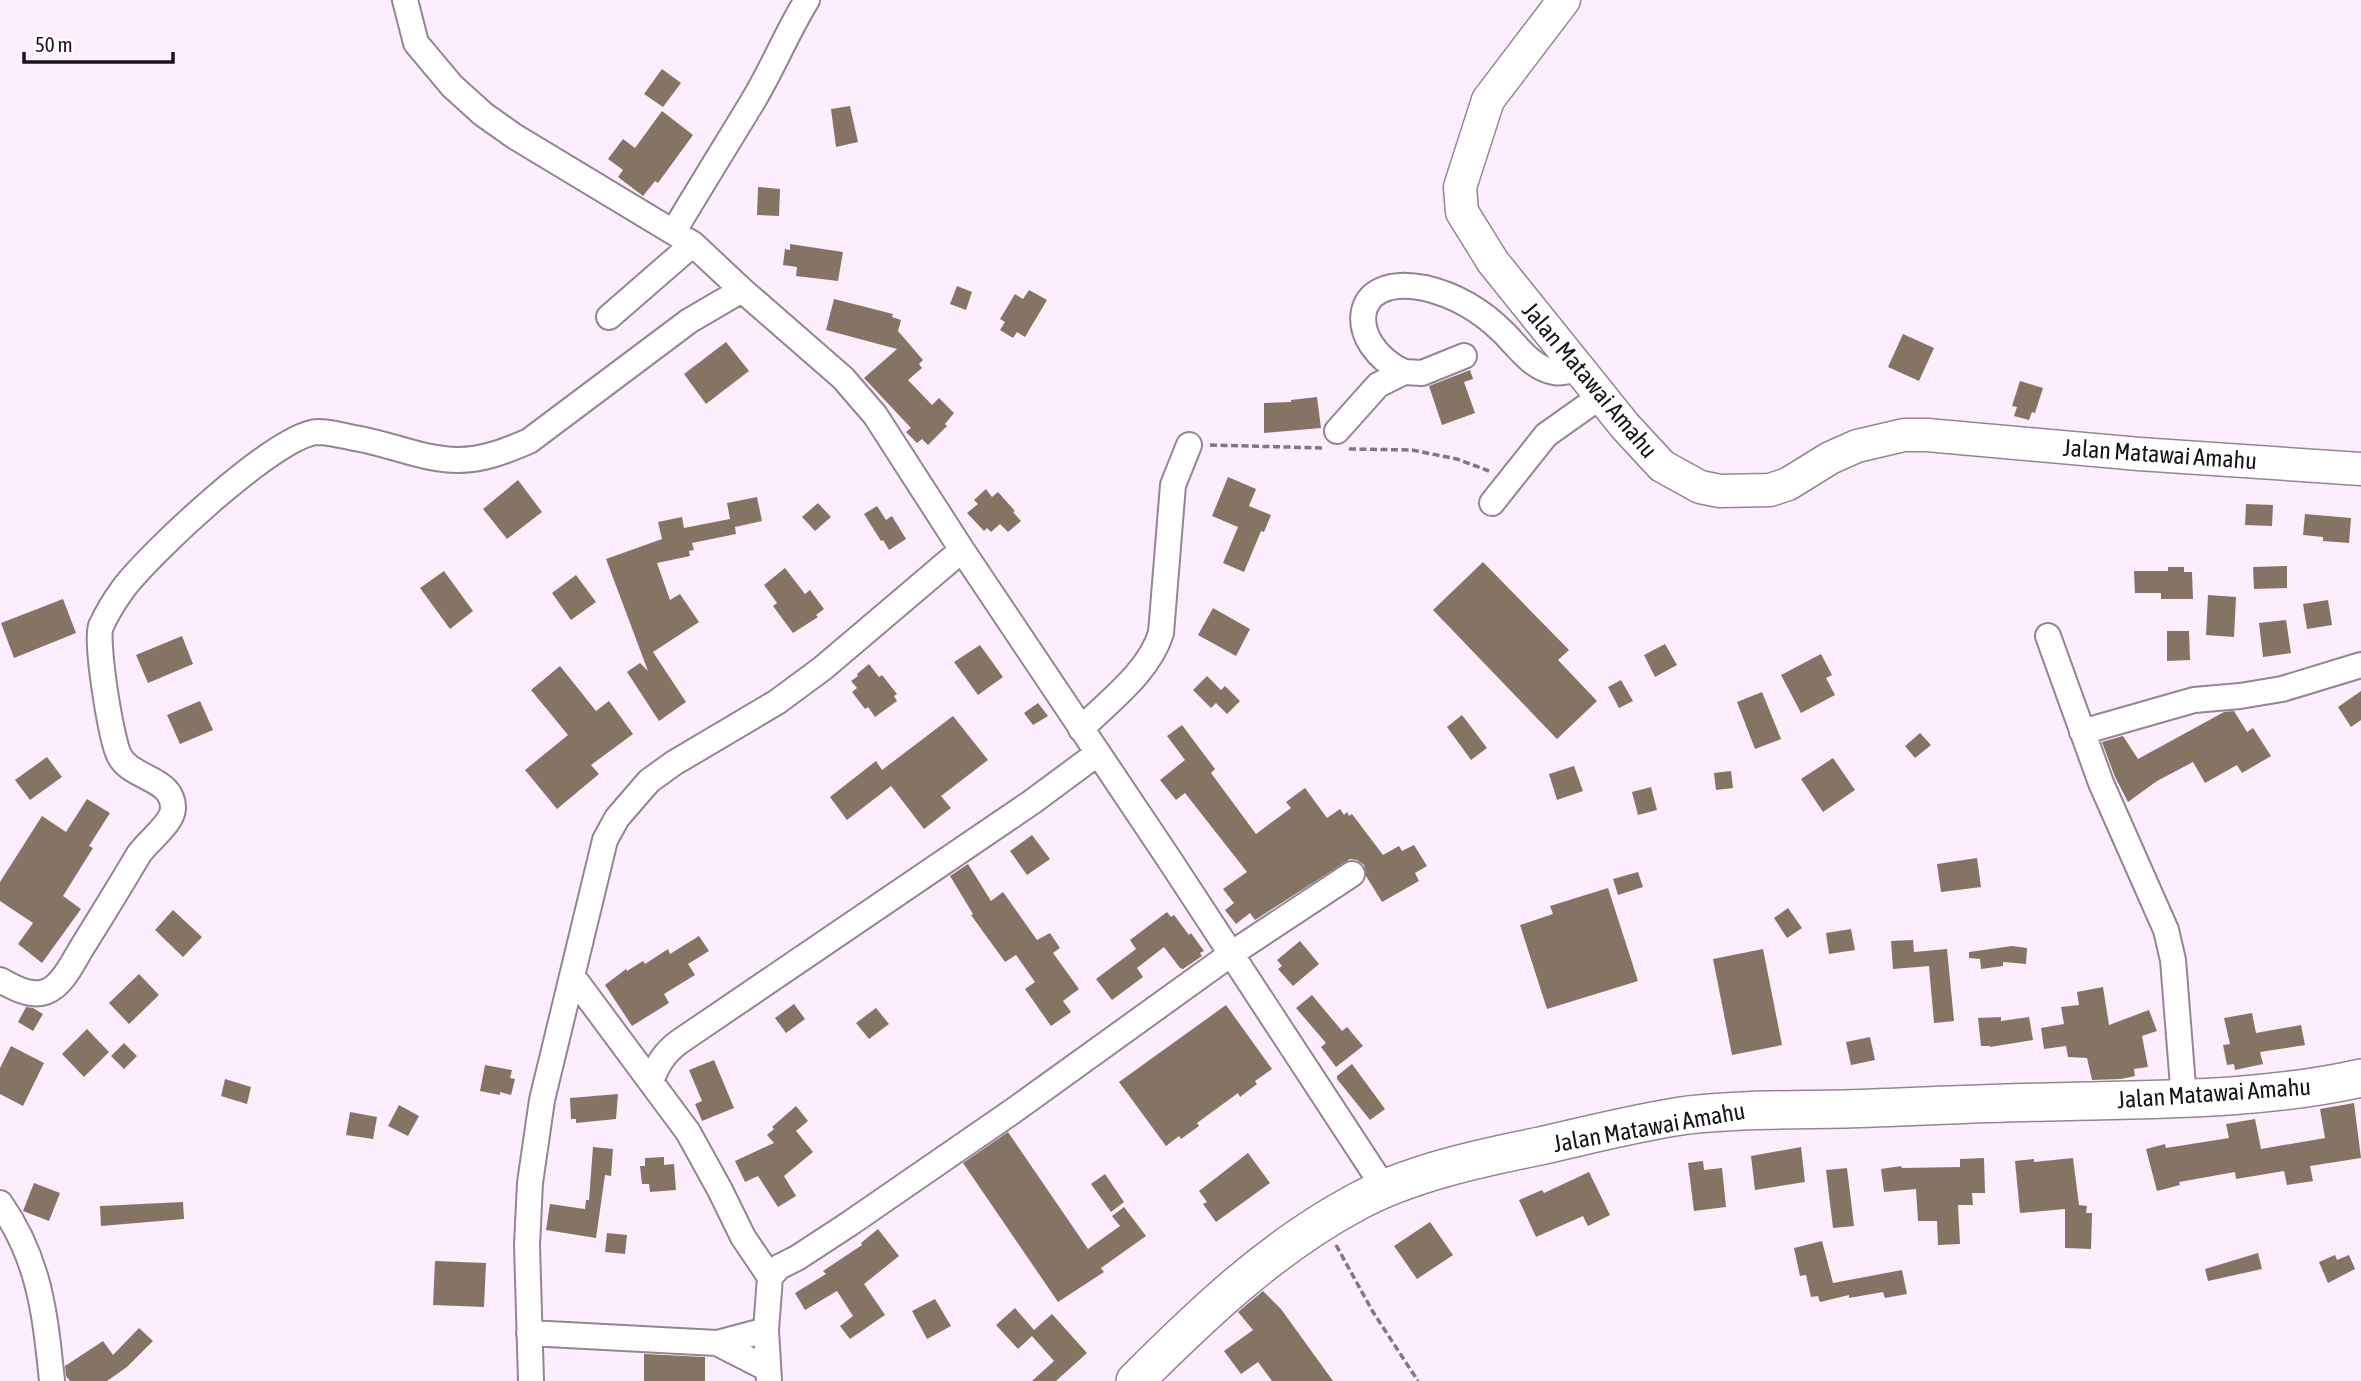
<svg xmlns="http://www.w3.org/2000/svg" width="2361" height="1381" font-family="'Asap Condensed',sans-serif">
<rect width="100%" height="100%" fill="#fdeefd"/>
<path fill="#857463" d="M662 69 681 83 663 107 644 94Z
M850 106 858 142 836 147 831 109Z
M662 111 693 135 658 183 655 181 643 196 618 177 623 170 608 159 623 139 635 148Z
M758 187 780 189 779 216 757 215Z
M790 244 843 252 838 281 796 276 797 267 783 265 785 249 790 250Z
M957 286 972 292 966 310 950 304Z
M1029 290 1047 300 1025 337 1017 332 1013 338 1000 330 1005 322 1000 319 1015 294 1023 299Z
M834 299 893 314 892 317 901 320 898 331 923 360 919 364 922 368 908 380 932 405 939 398 954 413 945 424 947 426 928 445 922 439 917 443 906 432 911 428 864 378 897 349 826 330Z
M1903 334 1934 348 1919 381 1888 367Z
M726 342 749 371 706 404 684 374Z
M1470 370 1473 379 1464 382 1475 413 1442 425 1429 386Z
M2020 381 2043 388 2035 413 2032 412 2029 420 2014 416 2017 407 2012 406Z
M1317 397 1321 428 1264 433V403L1291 402V400Z
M1228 477 1256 489 1249 506 1271 515 1264 532 1261 531 1244 572 1223 563 1238 527 1212 516Z
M518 480 542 512 507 539 483 509Z
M986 489 992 497 998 492 1015 511 1013 512 1021 521 1008 532 1000 524 991 532 987 528 984 531 967 513 978 504 974 500Z
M757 497 762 521 735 527 736 534 692 543 694 550 689 551 690 556 657 563 670 600 680 594 699 622 653 652 686 702 659 721 627 672 640 663 648 671 606 559 662 539 658 522 682 517 684 528 730 519 727 503Z
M818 503 831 517 815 531 802 517Z
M2246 504 2273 505 2272 526 2245 525Z
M877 506 886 520 892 516 906 539 889 550 883 540 881 541 864 514Z
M2305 514 2351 518 2349 543 2323 541V537L2303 535Z
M1483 562 1569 650 1558 660 1597 701 1557 739 1433 610Z
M2287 566V588L2254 589 2253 567Z
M2168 567H2184V572H2192L2193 599H2161V593H2135L2134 571H2168Z
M785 568 805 594 810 590 824 609 816 615 818 617 793 633 773 606 777 603 764 585Z
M444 571 473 611 450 629 420 588Z
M576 575 596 602 571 620 552 593Z
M2208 595 2236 597 2234 637 2206 635Z
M63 599 76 633 14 658 1 623Z
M2328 600 2332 625 2307 629 2303 604Z
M1213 608 1250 629 1236 656 1198 635Z
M2286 620 2291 653 2263 657 2259 623Z
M2167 631H2189L2190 660 2167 661Z
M182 636 193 664 148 683 136 655Z
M1665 644 1677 665 1655 677 1644 655Z
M980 645 1003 677 978 695 954 662Z
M1821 654 1832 675 1826 678 1835 695 1801 713 1781 675Z
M869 664 879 677 882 675 897 694 894 696 897 701 875 717 868 707 865 709 852 692 857 688 851 681 858 676 857 674Z
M560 666 596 711 609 701 633 734 591 765 599 774 557 809 525 770 568 735 531 690Z
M1207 676 1221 690 1225 686 1240 701 1227 714 1216 703 1211 708 1193 690Z
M1621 680 1633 701 1619 708 1608 687Z
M2361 691V720L2351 727 2338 707Z
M1762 692 1781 739 1755 749 1737 702Z
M200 701 213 730 180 744 167 715Z
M1038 703 1048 716 1033 725 1024 713Z
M2234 711 2247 732 2253 728 2271 756 2242 773 2237 765 2205 783 2193 762 2157 781 2128 802 2115 777 2102 742 2123 736 2138 759 2224 712Z
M1462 715 1487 748 1471 760 1447 727Z
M953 716 988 760 941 796 951 808 924 829 891 786 847 820 830 797 876 761 882 770Z
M1182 725 1215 769 1211 773 1256 834 1291 808 1286 802 1305 788 1327 818 1340 809 1344 815 1347 812 1349 816 1352 814 1383 855 1399 846 1402 851 1414 845 1427 866 1415 873 1419 881 1382 902 1366 876 1364 865 1357 860 1350 859 1255 920 1250 913 1236 924 1225 910 1234 903 1223 889 1247 872 1185 793 1176 800 1160 780 1185 760 1167 736Z
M1920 733 1931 745 1915 758 1905 746Z
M47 757 62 777 30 800 15 780Z
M1833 758 1855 790 1823 812 1801 779Z
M1574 766 1583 791 1557 800 1549 774Z
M1731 771 1733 788 1716 790 1714 773Z
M1651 787 1657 810 1638 815 1632 792Z
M87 799 110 813 89 846 93 848 63 896 81 909 42 963 18 944 33 923 0 901V882L42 816 66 832Z
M1032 835 1050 859 1027 875 1010 851Z
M1977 858 1981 887 1941 892 1937 864Z
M968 864 991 901 1003 892 1037 940 1050 933 1060 948 1053 953 1079 989 1063 1001 1071 1012 1051 1026 1025 989 1035 982 1016 955 1005 962 971 915 973 914 950 876Z
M1638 872 1643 887 1618 895 1613 879Z
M1608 888 1638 981 1547 1009 1520 925 1553 914 1550 906Z
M1788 908 1802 928 1787 938 1774 918Z
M173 910 202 937 183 957 155 930Z
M1167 912 1171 917 1174 915 1189 935 1191 933 1204 951 1200 953 1202 956 1183 969 1180 968 1164 947 1137 968 1143 977 1112 1000 1096 979 1136 949 1130 940Z
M1851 929 1855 950 1829 954 1826 933Z
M699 936 709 951 688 964 695 975 664 994 669 1003 632 1026 605 985 626 969 627 971 643 961 645 964 668 949 670 954Z
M1913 940 1914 952 1947 949 1954 1021 1934 1023 1929 966 1893 969 1891 941Z
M1300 941 1319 964 1293 986 1278 969 1282 966 1277 960Z
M2012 946 2027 948 2026 964 2003 962V966L1981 969 1980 959 1969 958V952Z
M1763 949 1782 1045 1732 1055 1713 959Z
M139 974 159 995 129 1024 109 1003Z
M2103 987 2109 1025 2149 1010 2157 1031 2142 1036 2148 1067 2134 1069 2135 1076 2121 1079 2092 1080 2087 1058 2068 1057 2066 1046 2044 1049 2041 1028 2064 1024 2061 1007 2079 1005 2077 992Z
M1312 995 1342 1031 1347 1027 1363 1046 1336 1067 1321 1047 1326 1043 1296 1008Z
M794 1004 805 1019 786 1033 775 1018Z
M1226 1005 1272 1069 1255 1081 1257 1084 1240 1097 1238 1093 1197 1123 1199 1126 1181 1139 1179 1136 1166 1146 1119 1082Z
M26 1007 33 1008 43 1014 33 1031 18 1022Z
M876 1008 889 1024 869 1039 856 1023Z
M2252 1013 2256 1033 2301 1025 2305 1045 2260 1052 2263 1064 2235 1070 2234 1064 2227 1065 2223 1045 2230 1044 2224 1018Z
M2001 1017V1021L2029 1017 2033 1040 1990 1047V1046H1981L1978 1018Z
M87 1029 109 1052 84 1077 62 1054Z
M1870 1037 1875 1060 1851 1065 1846 1042Z
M124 1043 137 1056 124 1069 111 1056Z
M11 1046 44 1063 23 1106 0 1094V1068Z
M714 1060 734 1108 702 1121 695 1104 702 1101 689 1070Z
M1352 1064 1385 1109 1370 1120 1337 1079V1076Z
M485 1065 512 1070 510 1078 515 1079 511 1095 500 1092V1095L480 1091Z
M225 1079 251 1087 247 1104 221 1096Z
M618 1094 616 1119 576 1123V1119H571L570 1098Z
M2354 1103 2361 1158 2310 1166 2313 1181 2287 1185 2284 1171 2236 1179 2235 1172 2179 1182 2180 1185 2157 1191 2146 1149 2165 1144 2166 1148 2229 1138 2226 1124 2255 1119 2261 1149 2325 1138 2320 1109Z
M399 1105 419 1116 408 1136 388 1126Z
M796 1106 808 1121 796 1131 813 1152 784 1176 796 1196 778 1207 758 1176 745 1182 735 1161 774 1143 767 1135 774 1129 772 1127Z
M350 1112 377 1117 373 1139 346 1135Z
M1008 1132 1088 1249 1120 1226 1112 1216 1124 1207 1146 1236 1101 1268 1104 1272 1058 1302 963 1163Z
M593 1147 613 1149 611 1176 605 1175 596 1238 546 1230 550 1204 585 1209 586 1200H589Z
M1801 1147 1805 1182 1755 1190 1751 1156Z
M1248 1153 1270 1183 1216 1222 1203 1204 1207 1202 1199 1191Z
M664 1157V1165L674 1164 676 1190 650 1192 649 1184H642L640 1166H645V1158Z
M1984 1158 1985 1193H1972L1973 1205H1958L1960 1244 1938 1245 1937 1221H1918L1916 1189 1884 1192 1881 1169 1901 1166 1902 1168 1960 1167V1159Z
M2073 1158 2079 1205 2087 1206 2086 1213H2092L2091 1249 2065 1248V1209L2020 1213 2015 1161 2034 1159V1162Z
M1703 1161 1704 1170 1722 1168 1726 1207 1694 1211 1688 1163Z
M1847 1168 1854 1226 1833 1228 1826 1170Z
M1589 1172 1610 1215 1588 1226 1583 1216 1536 1237 1519 1200 1542 1190 1544 1193Z
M1105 1174 1124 1202 1111 1212 1091 1184Z
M34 1183 60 1193 49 1221 23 1211Z
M183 1202 184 1219 101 1226 100 1206Z
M1430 1222 1453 1255 1417 1279 1394 1246Z
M878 1229 899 1256 864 1284 885 1315 850 1339 840 1326 853 1316 837 1291 805 1310 795 1293 826 1274 823 1271 862 1245 861 1243Z
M607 1233 627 1235 625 1254 605 1252Z
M1822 1241 1833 1283 1902 1270 1907 1294 1885 1298 1883 1292 1849 1298V1295L1820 1302 1818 1296 1811 1297 1806 1275 1800 1276 1794 1248Z
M2258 1253 2262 1269 2208 1281 2205 1269Z
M2335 1255 2337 1260 2349 1255 2355 1269 2328 1283 2319 1262Z
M435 1261 486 1263 484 1307 433 1305Z
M1263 1291 1281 1309 1333 1381H1272L1258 1362 1241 1374 1224 1351 1253 1330 1238 1312Z
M935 1299 951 1326 927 1339 912 1311Z
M1015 1308 1034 1330 1052 1314 1087 1353 1056 1381H1032L1054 1361 1032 1336 1018 1349 996 1325Z
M139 1328 153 1341 127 1367 107 1381H70L66 1376 65 1366 103 1341 113 1355Z
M644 1354 705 1357V1381H644Z"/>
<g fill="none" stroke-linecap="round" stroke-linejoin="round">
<defs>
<path id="minor" d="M405 0 416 43 452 86 483 114 514 136 693 244 742 290 843 378 875 415 962 550 1171 862 1385 1189
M674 231C700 187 727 144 753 101 773 68 787 32 807 0
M609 317 693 244
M1404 372C1346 345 1347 272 1425 288 1455 295 1482 311 1504 333 1518 347 1532 368 1554 372 1561 374 1572 370 1580 368
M1337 431 1378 385 1404 372 1422 373 1464 356
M1492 503 1546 435 1601 396
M2048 636 2101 783 2166 930 2173 960 2184 1099
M1081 729C1109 701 1149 672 1161 633L1173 485 1189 445
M2082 732 2194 700 2240 696 2282 689 2361 665
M573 977 688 1132 720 1190 743 1237 770 1277
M0 980C16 989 37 1001 54 987 65 979 74 961 81 949 101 917 120 886 139 854 148 841 173 823 173 808 173 777 130 779 119 755 111 739 95 640 101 626 107 613 115 600 123 589 149 554 277 433 318 432 332 432 347 437 360 439 392 445 425 460 458 460 483 460 506 451 529 441L689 321 742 290
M651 1081C658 1064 664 1053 679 1042L1032 802 1098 753
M0 1203C40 1260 45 1314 52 1381
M529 1333 717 1343 766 1330
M717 1343 768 1369
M531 1381 527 1245 530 1183 542 1100 605 840 617 818 649 781 674 763 777 702 823 668 962 550
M769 1381 766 1330 770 1277 779 1267 797 1258 849 1224 1013 1111 1231 954 1352 874"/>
<path id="major" d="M1564 0 1488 100 1460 187 1462 212 1493 262 1625 426 1662 466 1700 487 1720 491 1770 490 1788 484 1830 458 1857 446 1904 435H1927L2139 454 2361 469"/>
<path id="highway" d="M1135 1381C1201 1315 1270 1249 1353 1204 1406 1174 1480 1158 1540 1146 1589 1135 1638 1122 1688 1115 1740 1109 1792 1110 1845 1109 1912 1107 1980 1103 2048 1102 2152 1099 2259 1101 2361 1078"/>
</defs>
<use href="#minor" stroke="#958496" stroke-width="28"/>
<use href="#major" stroke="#958496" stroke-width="35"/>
<use href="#highway" stroke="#958496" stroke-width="40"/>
<path stroke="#817681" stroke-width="3.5" stroke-dasharray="7 3.5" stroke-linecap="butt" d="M1210 445 1324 448
M1349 449 1412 450 1457 459 1489 471
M1336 1245 1373 1312 1418 1381"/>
<use href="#minor" stroke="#fff" stroke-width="24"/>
<use href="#major" stroke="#fff" stroke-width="32"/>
<use href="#highway" stroke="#fff" stroke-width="37"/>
</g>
<g text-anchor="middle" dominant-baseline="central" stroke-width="7" stroke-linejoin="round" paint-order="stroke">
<g font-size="24" fill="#1a131a" stroke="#fff">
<text transform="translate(1590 380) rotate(50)">Jalan Matawai Amahu</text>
<text transform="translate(2160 454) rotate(4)">Jalan Matawai Amahu</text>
<text transform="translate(2214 1093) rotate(-4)">Jalan Matawai Amahu</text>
<text transform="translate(1649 1127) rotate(-10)">Jalan Matawai Amahu</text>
</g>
</g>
<path d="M24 52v10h149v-10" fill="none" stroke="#1a131a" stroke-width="3.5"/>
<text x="35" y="52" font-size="21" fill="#1a131a" stroke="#ffffff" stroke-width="5" paint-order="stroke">50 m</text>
</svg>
